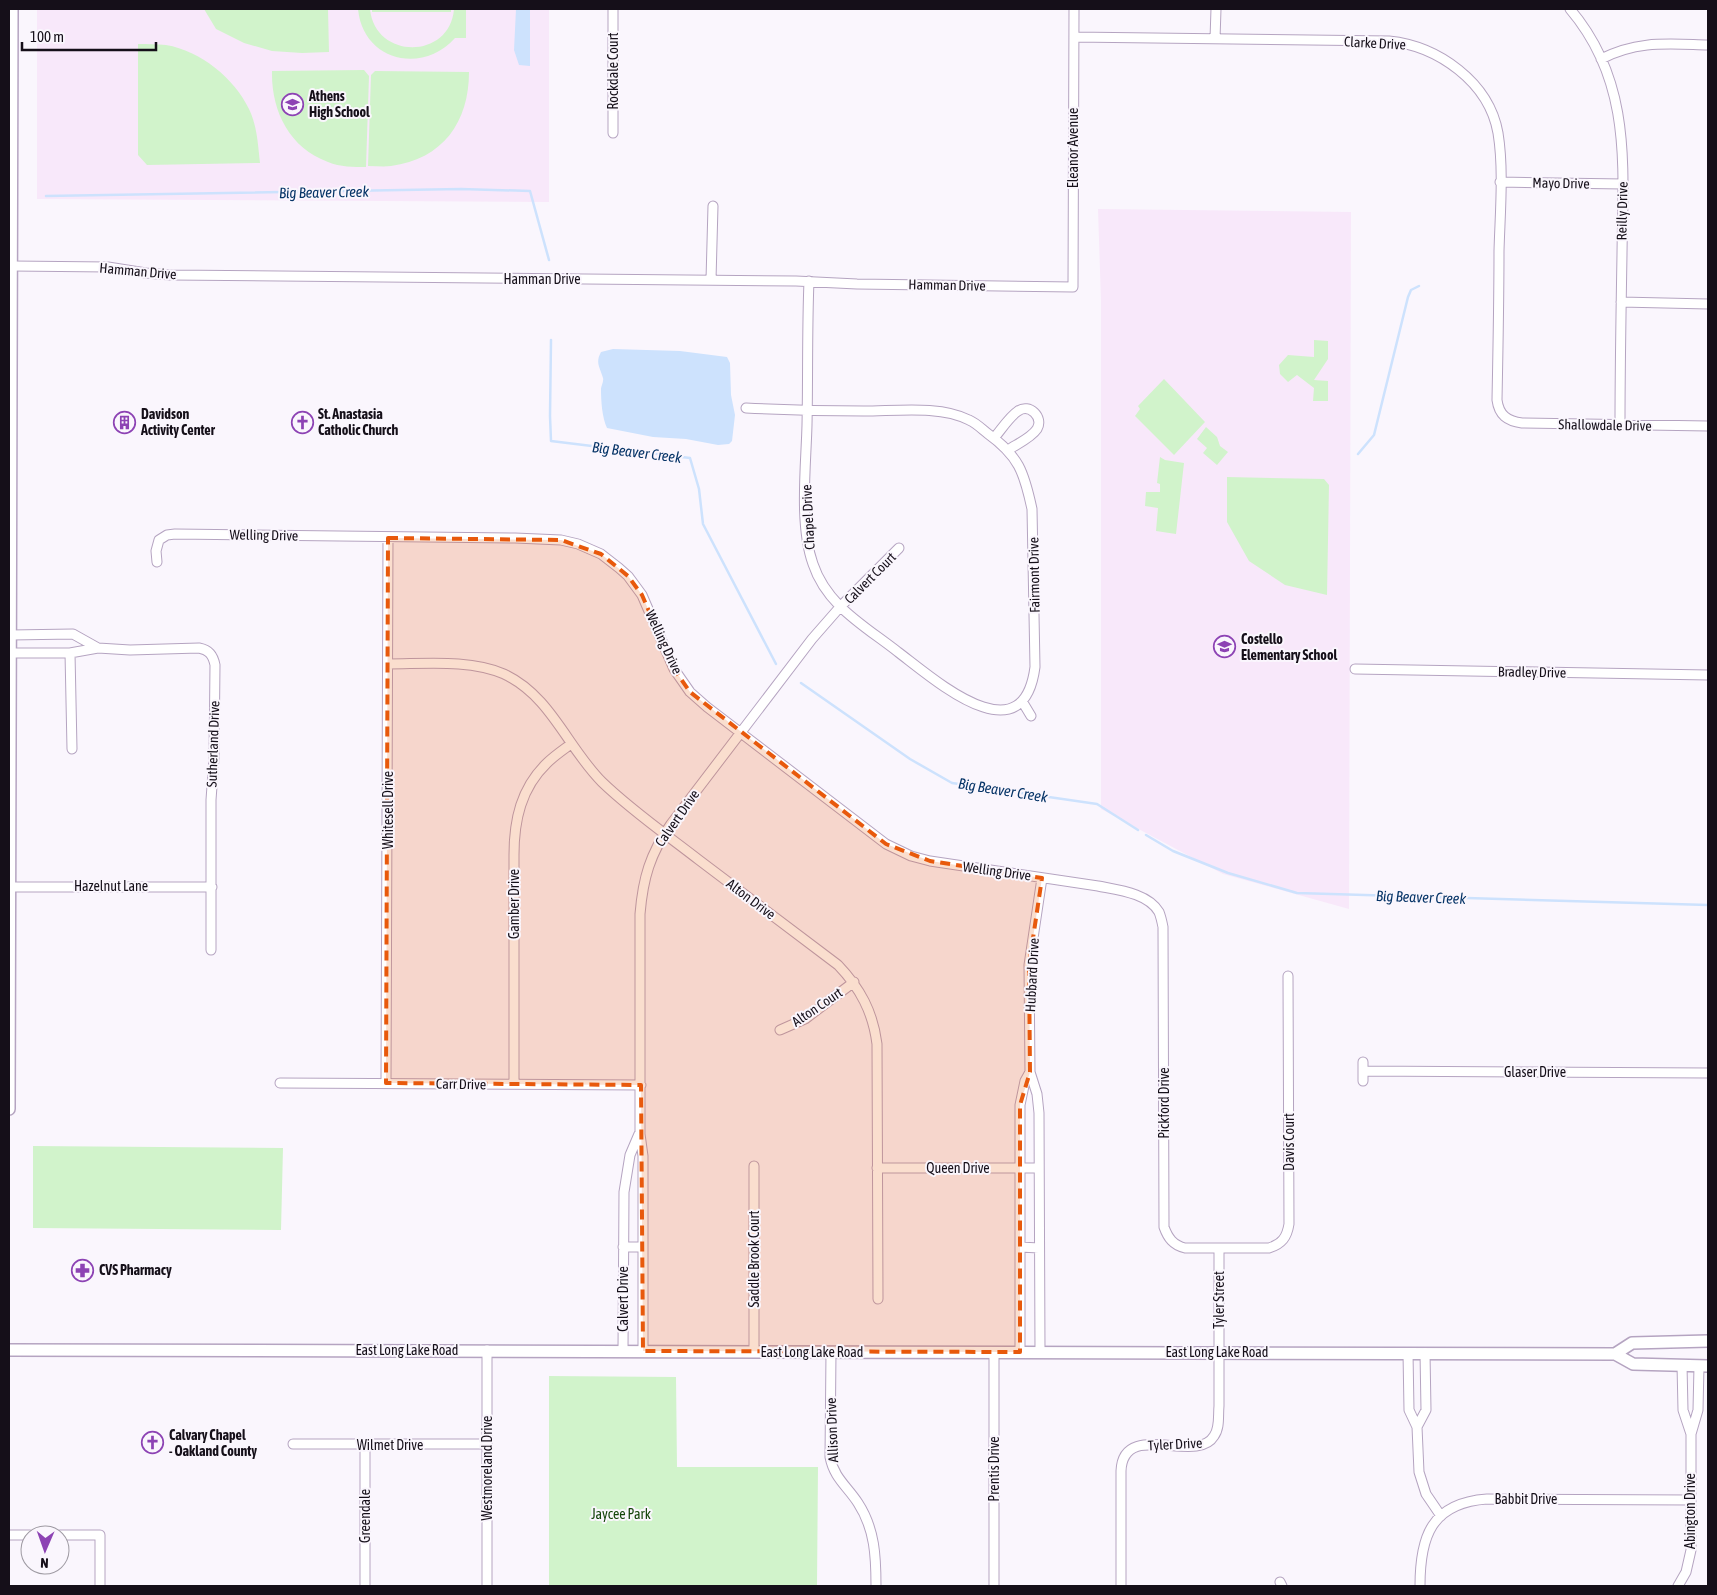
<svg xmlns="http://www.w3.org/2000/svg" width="1717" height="1595" font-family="'Asap Condensed',sans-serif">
<rect width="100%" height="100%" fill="#faf6fd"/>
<path fill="#f8e8fa" d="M37 9H549V202L37 199Z
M1098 209 1351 212 1349 909 1223 874 1101 809V301Z"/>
<path fill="#d1f3cb" d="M204 9H328L329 52 302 53 272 51 244 43 216 29Z
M358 9H370C375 60 450 60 454 9H466V38H455C422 75 363 61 358 9Z
M372 9H451V12H372Z
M138 44C147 44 157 44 166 45 201 51 234 78 249 109 257 125 258 145 260 163L147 165 138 155Z
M364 70 369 76 366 167C354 167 340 167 328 162 289 148 271 110 272 71Z
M375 71 469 72C469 122 443 159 391 166 384 167 376 166 368 166L371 75Z
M1314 340 1328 341V359L1314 380 1328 381V401H1313L1314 388 1297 375 1288 382 1280 374 1279 365 1288 355 1314 357Z
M1164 379 1205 422 1174 455 1135 416 1140 409 1138 406Z
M1206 427 1217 437 1220 446 1228 452 1217 465 1203 453 1207 448 1197 439Z
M1160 457 1165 460 1184 463 1176 534 1156 531 1158 508 1145 506 1146 492H1160V484L1157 483Z
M1227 477 1324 479 1329 485 1327 595 1285 585 1249 561 1227 522Z
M33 1146 283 1148 281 1230 33 1228Z
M549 1376 676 1377 677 1467H818L817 1586H549Z"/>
<path fill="#cde2fd" d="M516 9H530V66L519 65 514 50Z
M613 349 680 351 727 357 730 363 731 395 735 415 732 441 729 444 718 445 686 439 653 437 607 428C602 417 601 401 601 389 601 386 604 381 603 378 600 367 595 363 601 352Z"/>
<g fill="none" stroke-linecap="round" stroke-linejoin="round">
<path stroke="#cde2fd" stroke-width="2.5" d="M46 196 461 189 530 191 549 260
M551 340 550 416 551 441 690 458 699 489 703 524 776 664
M1358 454 1374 435 1408 297 1411 290 1419 286
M801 683 910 759 952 783 1097 804 1138 830
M1146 835 1173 851 1228 873 1297 893 1708 905"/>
<defs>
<path id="minor" d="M1570 9C1632 82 1623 165 1622 254 1621 311 1620 368 1620 425
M1074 37 1389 41C1438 46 1489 82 1498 133 1504 170 1500 214 1499 251 1499 301 1498 350 1497 400 1499 415 1507 421 1522 423L1708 426
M1215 39 1216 9
M1601 59C1638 40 1668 44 1708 45
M613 133V9
M1500 182 1623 184
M12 266 108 267 146 273 170 275 796 281 857 284 1073 287 1074 9
M711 280 713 206
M1621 302 1708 304
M746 408C785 410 825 411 864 411 895 411 941 405 969 420 976 423 982 429 987 433 1019 456 1024 472 1032 509L1035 667C1023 759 934 679 898 652 865 626 827 606 813 564 799 525 806 466 807 425 808 377 807 329 809 281
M994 438C1001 430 1009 417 1018 411 1029 403 1044 417 1037 429 1031 438 1017 444 1008 450
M157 562 156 551 159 540 167 535 175 534 515 538 561 540 578 544 601 554 619 568 628 576 642 595 674 669 690 692 707 707 886 844 911 856 930 861 1098 886C1118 890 1148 893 1159 912 1161 917 1162 922 1163 927L1164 1227C1168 1238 1173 1245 1185 1248H1269C1282 1244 1287 1237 1289 1224L1288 976
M11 635 73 634 98 648
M10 653H70L98 648 130 650 199 648C209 650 213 655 215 665L214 758 211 800V950
M70 653 72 749
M388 664C424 664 470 659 504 674 551 696 567 747 602 782 632 811 667 835 699 860 746 895 792 930 838 965 860 988 873 1012 877 1044L878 1299
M1355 669 1708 675
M1022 701 1031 716
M10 887H212
M780 1030 805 1019 854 982
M1363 1071 1708 1073
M1363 1081V1062
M280 1083 641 1085
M386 1083 388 538
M514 1084V855C514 820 521 788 547 763 554 756 563 750 571 744
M877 1168H1039
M623 1247H643
M1020 1247 1039 1248
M623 1351 624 1192 630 1155 639 1134
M643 1351V1156L640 1134V914C643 878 650 854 671 824L812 639 840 607 899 548
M754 1352V1166
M831 1352 830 1457C834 1478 847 1486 858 1503 875 1529 876 1557 876 1586
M1020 1352V1105L1025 1081 1030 1072
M1040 1352 1039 1113 1037 1094 1030 1072 1029 965 1042 878
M1408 1353 1409 1410 1417 1427 1419 1472 1426 1494 1441 1516
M1682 1365 1683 1410 1691 1434
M1417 1427 1426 1410 1425 1353
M293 1444H487
M9 1535H30
M60 1535H100V1586
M1280 1582 1282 1586
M365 1586V1445
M487 1586V1350
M994 1586V1352
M1121 1586V1471C1123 1419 1197 1465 1214 1436 1220 1428 1218 1416 1219 1406V1248
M1420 1586C1420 1537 1431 1503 1487 1499L1691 1500
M1678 1586 1686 1572 1691 1550V1434L1698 1410 1699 1366"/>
<path id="major" d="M9 1109 12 9
M9 1350 1615 1354 1633 1364 1708 1366
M1615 1354 1632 1343 1708 1341"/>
</defs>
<use href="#minor" stroke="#b5a4c1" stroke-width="11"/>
<use href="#major" stroke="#b5a4c1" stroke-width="14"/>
<use href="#minor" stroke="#fff" stroke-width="9"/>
<use href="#major" stroke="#fff" stroke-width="11"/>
</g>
<path fill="#e8590c" fill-opacity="0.2" stroke="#e8590c" stroke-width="4" stroke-dasharray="10 6" stroke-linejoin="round" d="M388 538 561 540 601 554 628 576 642 595 674 669 690 692 886 844 930 861 1042 878 1029 965 1030 1072 1020 1105V1352L643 1351 641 1085 386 1083Z"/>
<defs>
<symbol id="school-ring" viewBox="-11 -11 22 22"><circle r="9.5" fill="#faf6fd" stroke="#8d43b4" stroke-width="1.5"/><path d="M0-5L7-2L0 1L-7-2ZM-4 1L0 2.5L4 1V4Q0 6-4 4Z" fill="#8d43b4"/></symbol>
<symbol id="building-ring" viewBox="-11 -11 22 22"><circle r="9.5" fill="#faf6fd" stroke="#8d43b4" stroke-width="1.5"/><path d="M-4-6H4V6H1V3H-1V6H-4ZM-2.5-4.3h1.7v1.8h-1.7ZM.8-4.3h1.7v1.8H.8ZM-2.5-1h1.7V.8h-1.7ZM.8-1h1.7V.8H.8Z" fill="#8d43b4"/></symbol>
<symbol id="church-ring" viewBox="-11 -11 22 22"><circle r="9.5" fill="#faf6fd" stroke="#8d43b4" stroke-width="1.5"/><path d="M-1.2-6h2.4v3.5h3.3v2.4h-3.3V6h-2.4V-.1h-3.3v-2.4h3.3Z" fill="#8d43b4"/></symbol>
<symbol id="pharmacy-ring" viewBox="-11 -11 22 22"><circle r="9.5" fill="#faf6fd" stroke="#8d43b4" stroke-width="1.5"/><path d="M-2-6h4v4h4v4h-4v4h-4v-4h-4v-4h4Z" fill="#8d43b4"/></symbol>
</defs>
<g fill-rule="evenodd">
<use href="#school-ring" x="280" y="92" width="25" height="25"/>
<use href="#building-ring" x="112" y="410" width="25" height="25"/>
<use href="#church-ring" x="290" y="410" width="25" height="25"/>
<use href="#school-ring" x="1212" y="634" width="25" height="25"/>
<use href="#pharmacy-ring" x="70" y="1258" width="25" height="25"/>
<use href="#church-ring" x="140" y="1430" width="25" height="25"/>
</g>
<g text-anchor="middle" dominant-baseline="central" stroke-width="4" stroke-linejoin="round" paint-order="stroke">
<g font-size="14" fill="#150f19" stroke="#faf6fd">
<text transform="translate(1375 43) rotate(3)">Clarke Drive</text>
<text transform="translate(613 71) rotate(-90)">Rockdale Court</text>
<text transform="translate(1073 148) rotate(-90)">Eleanor Avenue</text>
<text transform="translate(1561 183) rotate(1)">Mayo Drive</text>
<text transform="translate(1622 211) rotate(-89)">Reilly Drive</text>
<text transform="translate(138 271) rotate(5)">Hamman Drive</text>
<text x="542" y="279">Hamman Drive</text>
<text transform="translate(947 285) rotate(1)">Hamman Drive</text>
<text transform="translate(1605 425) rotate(1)">Shallowdale Drive</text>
<text transform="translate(808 517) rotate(-93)">Chapel Drive</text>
<text transform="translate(264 535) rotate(1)">Welling Drive</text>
<text transform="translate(1034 575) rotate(-91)">Fairmont Drive</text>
<text transform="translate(870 578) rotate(-45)">Calvert Court</text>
<text transform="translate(664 642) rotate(65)">Welling Drive</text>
<text transform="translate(1532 672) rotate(1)">Bradley Drive</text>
<text transform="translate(213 744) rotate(-88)">Sutherland Drive</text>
<text transform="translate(388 810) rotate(-90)">Whitesell Drive</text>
<text transform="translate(677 818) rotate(-55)">Calvert Drive</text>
<text transform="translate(997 871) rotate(8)">Welling Drive</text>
<text x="111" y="886">Hazelnut Lane</text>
<text transform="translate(751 899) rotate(37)">Alton Drive</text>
<text transform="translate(514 904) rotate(-90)">Gamber Drive</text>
<text transform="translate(1032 975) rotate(-87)">Hubbard Drive</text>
<text transform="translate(817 1007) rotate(-34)">Alton Court</text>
<text x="1535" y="1072">Glaser Drive</text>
<text transform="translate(461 1084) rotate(1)">Carr Drive</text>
<text transform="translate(1164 1103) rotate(-90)">Pickford Drive</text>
<text transform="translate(1289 1142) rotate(-90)">Davis Court</text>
<text x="958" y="1168">Queen Drive</text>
<text transform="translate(754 1259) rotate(-90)">Saddle Brook Court</text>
<text transform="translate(623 1299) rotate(-90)">Calvert Drive</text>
<text transform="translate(1219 1300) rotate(-90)">Tyler Street</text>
<text x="407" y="1350">East Long Lake Road</text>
<text x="812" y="1352">East Long Lake Road</text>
<text x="1217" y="1352">East Long Lake Road</text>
<text transform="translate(832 1430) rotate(-92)">Allison Drive</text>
<text transform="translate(1175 1444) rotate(-3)">Tyler Drive</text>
<text x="390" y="1445">Wilmet Drive</text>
<text transform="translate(487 1468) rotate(-90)">Westmoreland Drive</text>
<text transform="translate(994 1469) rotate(-90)">Prentis Drive</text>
<text x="1526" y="1499">Babbit Drive</text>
<text transform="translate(1690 1511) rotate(-90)">Abington Drive</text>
<text transform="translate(365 1516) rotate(-90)">Greendale</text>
</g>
<g font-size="14" font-weight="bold" fill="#150f19" stroke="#faf6fd" text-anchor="start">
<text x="309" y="96">Athens<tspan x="309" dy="16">High School</tspan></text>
<text x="141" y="414">Davidson<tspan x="141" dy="16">Activity Center</tspan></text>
<text x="318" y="414">St. Anastasia<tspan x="318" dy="16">Catholic Church</tspan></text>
<text x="1241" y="639">Costello<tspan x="1241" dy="16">Elementary School</tspan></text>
<text x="99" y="1270">CVS Pharmacy</text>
<text x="169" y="1435">Calvary Chapel<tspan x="169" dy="16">- Oakland County</tspan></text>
</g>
<g font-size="14" fill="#14450a" stroke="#faf6fd">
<text x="621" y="1514">Jaycee Park</text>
</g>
<g font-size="15" font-style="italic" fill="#063467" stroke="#faf6fd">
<text transform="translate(324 192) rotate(-1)">Big Beaver Creek</text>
<text transform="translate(637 452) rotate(7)">Big Beaver Creek</text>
<text transform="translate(1003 790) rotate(9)">Big Beaver Creek</text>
<text transform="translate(1421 897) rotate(2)">Big Beaver Creek</text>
</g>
</g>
<rect width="1717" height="1595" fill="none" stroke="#150f19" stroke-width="20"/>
<g transform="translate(45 1550) rotate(182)"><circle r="24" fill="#faf6fd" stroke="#9e9aa2"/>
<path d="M0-4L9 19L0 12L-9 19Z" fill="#8d43b4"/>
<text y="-8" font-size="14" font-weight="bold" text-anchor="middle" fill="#150f19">N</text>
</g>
<path d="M22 42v8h134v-8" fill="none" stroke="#150f19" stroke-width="2.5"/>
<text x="30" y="42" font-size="15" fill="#150f19" stroke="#faf6fd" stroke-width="4" paint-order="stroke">100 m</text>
</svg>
